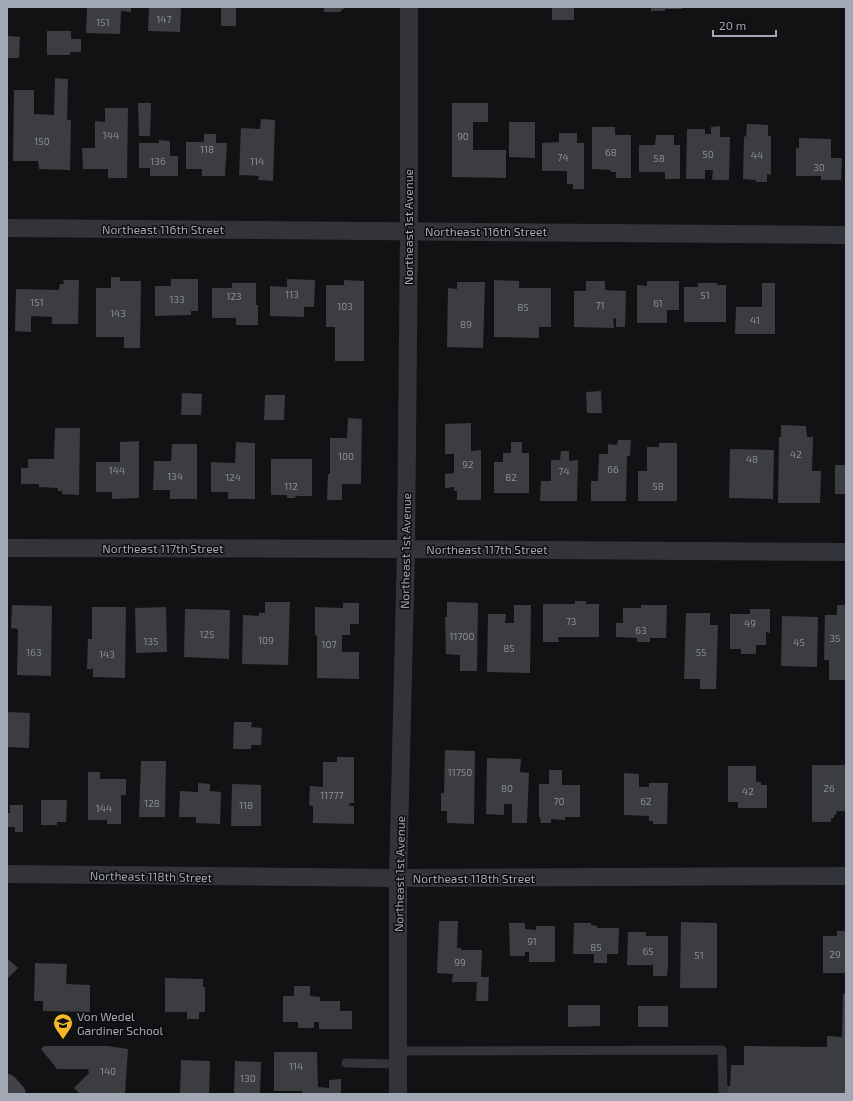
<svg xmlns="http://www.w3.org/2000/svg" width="853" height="1101" font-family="'Exo 2',sans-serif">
<rect width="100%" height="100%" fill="#121214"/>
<path fill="#3c3d41" d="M87 7H131V12L121 11 120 34 86 33Z
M149 7H181L180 32 148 31Z
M221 7H236V26H221Z
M324 7H345L340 12H324Z
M552 7H574V20H552Z
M651 7H682V9H665V11H651Z
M47 31H71V39H81V52H70V55H47Z
M7 36 20 37 19 58H7Z
M55 78 68 79 67 120H71L70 170 39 169 38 161H13L14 90H34V114L54 115Z
M138 103H151L150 136H139Z
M452 103H488V122H473V150H506V178L452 177Z
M105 108H128L127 178H108V169H83L82 148H95V121L105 122Z
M261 119 275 120 273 181 258 180 259 176 239 175 241 128 260 129Z
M509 122H535V158L509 157Z
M747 124 768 125V136H771V175L767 174V182H756V180L743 179 744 136 746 137Z
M720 126V137H730L729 180H712L713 170H705V179H686L687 129H705V134H711V127Z
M592 127H615V135H631V178H616V172H611L610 170 592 169Z
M559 133H577V143H584V189H573V184H567V171H542V143L559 142Z
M204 134H216V143H227L225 176H202V169H186V142H204Z
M656 135H674V145H680V179H665V172H639V145H655Z
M799 138 831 139V158H842L841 180H821V176H796V148H799Z
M159 140 170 141V156H178V176H150V168H139V143H159Z
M111 277H120V281H141L140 348H124V337H96V288H111Z
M171 279H198V311H191V315L155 316V286H171Z
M287 279 315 280 314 307H304V317L270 316V286L287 287Z
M63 280H79L78 324H52V317L31 316V332L15 331 16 289 59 290 60 284H64Z
M344 280 364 281V361H335V327H326V285H344Z
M494 280 519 281V288H551V327H539V338L494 337Z
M586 281H605V290L626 291 625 327H616V319L613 318 614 328 574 327V291H586Z
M647 281H679V310H667V323H637V285L647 286Z
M457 282H485L483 348 447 347 448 288 457 289Z
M232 283H256V305H258V325H236V318H212V288H232Z
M698 283H717V285H726V322H684V287H698Z
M762 283H775V334H735L736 307H762Z
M601 391 602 413H587L586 392Z
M182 393 202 394 201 415H181Z
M265 395H285L284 420H264Z
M348 418 362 419 361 484H342V500H327L328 474H330V438H347Z
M471 423V451L481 450V500H457V491H454V487L445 488V474L454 473V454H445V424Z
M781 425 806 426 807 437H813L812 471H821L820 503H778L779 437H781Z
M55 428H80L79 495 62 494V491H58V488L39 487V484H21V468H28V459H54Z
M618 440H631L630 456H627L626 501H591V481H598L599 454H608V444L617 445Z
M139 441V498L112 499V492H96V462H120V442Z
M236 442 255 443V499H228V492H211V462L235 463Z
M511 442H522V453H529V493H494V462H503V453H511Z
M659 443H677V501H638V471H647V447H659Z
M172 444H197V499H170V490H153L154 461H171Z
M730 449 774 450 773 499 729 498Z
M561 451H569V461L578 460 577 501H540L541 481H551V460H560Z
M271 459H312V496H295L296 498H287V495H271Z
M835 465H846V494H835Z
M575 601H586V604H599V637H558L559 642H543V604H575Z
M265 602H290L288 665 242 664 243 615 259 616V613H265Z
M447 602 478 603 477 671H460V655L446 654 445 617H447Z
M343 603H359V624H350V635H342V652H359V679L317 678V636L315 635V607L343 608Z
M12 605 52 606 51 676 17 675 18 629 11 628Z
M514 605H531L530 673 487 672 488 614H506L505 623H514Z
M641 605H667L666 638H650V642H637V638L616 637V623H623V608H641Z
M837 605H846V680H829V660H824L825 615H837Z
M92 607H126L125 678 93 677V669H87L88 639H92Z
M166 607 167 652 136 653 135 608Z
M185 609 230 610 229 659 184 657Z
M750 609H770V633L766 632V645H756V654H741V649H730V614H750Z
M686 613H710V625H718L716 689H700V679H684Z
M782 616 818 617 817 667 781 666Z
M7 712 30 713 29 748 7 747Z
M234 722H252L251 727 262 728 261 745H251V749H233Z
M445 750 475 751 474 824 447 823V811H441V793H444Z
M337 757H354V803H350L349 806H354V824L313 823V806L309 805 310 786 323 787V762H337Z
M487 758 521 759 520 772 529 773 527 823H512V804H504V815L486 814Z
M141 761H166L165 817H139Z
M812 765H846V811H837L836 815H834V818H831V822H812Z
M728 766H756V782H761V785H767V808H738V802H728Z
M549 770H562V785H580V817H565V820L551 819V823H541L540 817H539V784H549Z
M88 772H100V779H126V795H121V824H107V820H88Z
M624 773 639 774V787H649V783H668L667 824H653V821H649V816L624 815Z
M198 783 210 784V791L221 792 220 824 196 823V817H179L180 791 198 792Z
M232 784 261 785V826H231Z
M41 800H67L66 822H57V825H41Z
M10 805H23V832H15V827H7V813H10Z
M439 921H458L457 948H461V950H482L481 977H489L488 1001H476L477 982H452L453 974 437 973Z
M681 922 717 923V988H680Z
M509 923H525V929L536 930V926H555V962H529V952H525V956H510Z
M574 923H591V925L597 926V928H619L618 954H607V963H594V954H573Z
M837 931H846V973H823V936H837Z
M628 932H646V936H668V965L667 976H653V965H627Z
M7 958 18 968 7 979Z
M35 963 67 964 66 984 90 985V1012L43 1011V1001H34Z
M165 978 203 979V987H205V1012H199V1019H187V1012H165Z
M294 986H310V996L320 997V1001H340V1011H352V1029H319V1022H314V1028H298V1022H283V996H294Z
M843 994H846V1094H724V1086H730L731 1065H744V1046L827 1047V1036L842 1037Z
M568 1005H600V1026L568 1027Z
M638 1006H668V1027H638Z
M44 1046H108L128 1049 125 1094H80L74 1088 89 1073 88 1069H57L41 1049Z
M274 1052H317L318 1087 329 1088V1080L341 1079V1094H302V1091H274Z
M181 1060 210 1061 209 1094H180Z
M235 1061 261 1062 260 1094H234Z"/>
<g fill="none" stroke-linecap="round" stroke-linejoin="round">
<path stroke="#333439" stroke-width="9" d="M398 1051 722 1050 723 1094
M346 1063 398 1064"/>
<path stroke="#333439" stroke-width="18" d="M7 228 846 235
M7 548 406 549 846 552
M7 874 398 878 846 876
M398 1094V878L406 549 409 231V7"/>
<path stroke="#414349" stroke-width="22" d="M7 1085 15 1094"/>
</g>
<defs>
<symbol id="school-pin" viewBox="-11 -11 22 30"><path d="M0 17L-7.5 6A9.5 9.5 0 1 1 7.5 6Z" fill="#f4b829" stroke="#0d0d0f"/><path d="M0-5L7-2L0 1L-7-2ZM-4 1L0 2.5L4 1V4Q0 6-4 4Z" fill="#111"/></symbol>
</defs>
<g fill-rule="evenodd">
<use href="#school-pin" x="52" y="1012" width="22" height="30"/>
</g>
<g text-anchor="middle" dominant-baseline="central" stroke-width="3" stroke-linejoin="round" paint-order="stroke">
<g font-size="10" fill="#898d98">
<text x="164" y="19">147</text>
<text x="103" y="22">151</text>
<text x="111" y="135">144</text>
<text x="463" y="136">90</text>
<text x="42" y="141">150</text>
<text x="207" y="149">118</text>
<text x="611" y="152">68</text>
<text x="708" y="154">50</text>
<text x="757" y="155">44</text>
<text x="563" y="157">74</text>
<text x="659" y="158">58</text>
<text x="158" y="161">136</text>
<text x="257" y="161">114</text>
<text x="819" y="167">30</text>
<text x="292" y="294">113</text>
<text x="705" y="295">51</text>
<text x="234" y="296">123</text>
<text x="177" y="299">133</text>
<text x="37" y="302">151</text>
<text x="658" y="303">61</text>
<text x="600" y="305">71</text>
<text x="345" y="306">103</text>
<text x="523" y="307">85</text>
<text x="118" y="313">143</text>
<text x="755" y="320">41</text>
<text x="466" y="324">89</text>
<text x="796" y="454">42</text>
<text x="346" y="456">100</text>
<text x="752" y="459">48</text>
<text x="468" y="464">92</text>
<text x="613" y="469">66</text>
<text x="117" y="470">144</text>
<text x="564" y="471">74</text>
<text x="175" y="476">134</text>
<text x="233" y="477">124</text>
<text x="511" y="477">82</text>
<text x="291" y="486">112</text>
<text x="658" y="486">58</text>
<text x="571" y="621">73</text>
<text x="750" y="623">49</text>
<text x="641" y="630">63</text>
<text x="207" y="634">125</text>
<text x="462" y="636">11700</text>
<text x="835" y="638">35</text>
<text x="266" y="640">109</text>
<text x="151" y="641">135</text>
<text x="799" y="642">45</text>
<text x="329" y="644">107</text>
<text x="509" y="648">85</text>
<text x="34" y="652">163</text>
<text x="701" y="652">55</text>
<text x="107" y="654">143</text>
<text x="460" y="772">11750</text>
<text x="507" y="788">80</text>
<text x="829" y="788">26</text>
<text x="748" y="791">42</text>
<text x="332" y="795">11777</text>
<text x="559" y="801">70</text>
<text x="646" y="801">62</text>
<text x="152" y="803">128</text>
<text x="246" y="805">118</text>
<text x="104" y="808">144</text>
<text x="532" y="941">91</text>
<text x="596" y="947">85</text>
<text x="648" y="951">65</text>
<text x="835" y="954">29</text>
<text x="699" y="955">51</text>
<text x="460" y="962">99</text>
<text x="296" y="1066">114</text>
<text x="108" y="1071">140</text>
<text x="248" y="1078">130</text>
</g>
<g font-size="12" fill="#a3a8b5" stroke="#0d0d0f">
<text transform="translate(408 227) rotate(-90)">Northeast 1st Avenue</text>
<text x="163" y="229">Northeast 116th Street</text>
<text x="486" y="231">Northeast 116th Street</text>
<text x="163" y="548">Northeast 117th Street</text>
<text x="487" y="549">Northeast 117th Street</text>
<text transform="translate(405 551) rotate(-89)">Northeast 1st Avenue</text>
<text transform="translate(399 874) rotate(-89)">Northeast 1st Avenue</text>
<text transform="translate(151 876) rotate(1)">Northeast 118th Street</text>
<text x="474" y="878">Northeast 118th Street</text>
</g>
<g font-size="12" fill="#a3a8b5" stroke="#0d0d0f" text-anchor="start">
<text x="77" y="1016">Von Wedel<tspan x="77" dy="14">Gardiner School</tspan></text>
</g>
</g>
<rect width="853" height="1101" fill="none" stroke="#a3a8b5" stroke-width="16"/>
<path d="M713 30v6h63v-6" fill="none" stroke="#a3a8b5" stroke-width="2"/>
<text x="719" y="30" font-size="12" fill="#a3a8b5" stroke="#0d0d0f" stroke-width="3" paint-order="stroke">20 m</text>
</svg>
